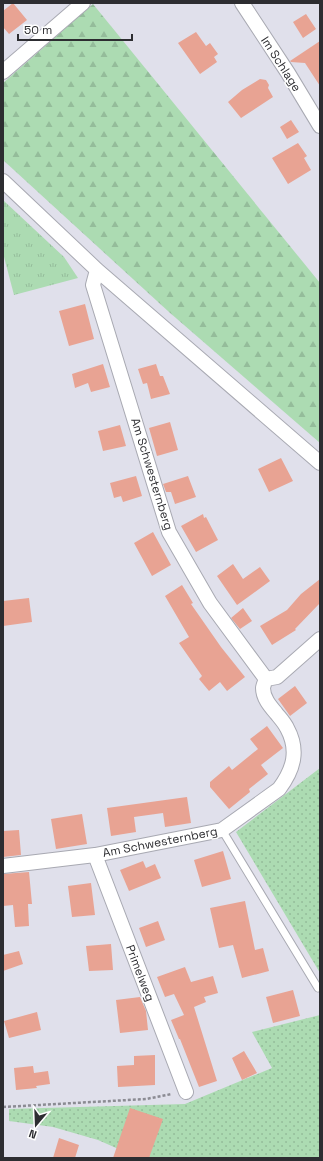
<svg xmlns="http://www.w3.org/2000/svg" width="323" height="1161" font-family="'Space Grotesk',sans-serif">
<defs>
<pattern id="grass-dots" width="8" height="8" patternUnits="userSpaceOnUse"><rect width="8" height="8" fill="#acdbb2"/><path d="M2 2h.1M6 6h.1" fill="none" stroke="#94bc9a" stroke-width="1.8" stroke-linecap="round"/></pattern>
<pattern id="forest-firs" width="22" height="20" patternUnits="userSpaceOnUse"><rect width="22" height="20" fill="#acdbb2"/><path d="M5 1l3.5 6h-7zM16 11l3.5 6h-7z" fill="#94bc9a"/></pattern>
<pattern id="park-tufts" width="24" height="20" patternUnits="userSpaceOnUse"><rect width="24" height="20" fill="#acdbb2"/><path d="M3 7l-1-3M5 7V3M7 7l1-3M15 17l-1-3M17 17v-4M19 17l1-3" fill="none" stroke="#94bc9a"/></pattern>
</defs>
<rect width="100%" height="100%" fill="#e0e0eb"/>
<path fill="url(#grass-dots)" d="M320 768V973L236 832Z
M320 1015V1158H139L98 1140 53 1127 9 1121V1109L185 1104 272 1068 252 1032Z"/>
<path fill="url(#forest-firs)" d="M93 4 320 283V443L169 312 3 160V83Z"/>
<path fill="url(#park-tufts)" d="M3 200 64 257 78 278 14 295 3 253Z"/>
<path fill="#e8a393" d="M13 3 27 20 9 34 3 27V11Z
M306 14 316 29 303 38 293 22Z
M196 32 206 46 210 43 218 54 214 57 217 62 200 74 178 43Z
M320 41V86L305 63 291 62 290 61Z
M260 79 266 80 269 85 268 88 273 97 241 118 228 102 242 90Z
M291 120 299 132 287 139 280 127Z
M298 143 307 156 304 158 311 170 288 184 272 158Z
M85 304 94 339 69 346 59 311Z
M103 364 110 387 91 392 88 383 75 388 72 374Z
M156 364 160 376H163L170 394 151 399 147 383 143 384 138 369Z
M170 422 178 450 157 456 149 428Z
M120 425 126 446 103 451 98 431Z
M281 458 293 481 269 492 258 469Z
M136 476 142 496 123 502 121 496 114 498 110 483Z
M188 476 196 497 175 504 171 492H166L163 484Z
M203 514 204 518 206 517 218 540 196 552 181 526Z
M153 532 171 565 152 576 134 543Z
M233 564 243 579 260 567 270 581 237 605 217 576Z
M320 579V603L295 629 296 630 272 645 260 626 287 610 301 594Z
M182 585 193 603 191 604 221 647 245 677 227 691 220 682 209 691 199 679 202 676 179 643 189 637 165 596Z
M29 598 32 622 3 626V601Z
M243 608 252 621 240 629 231 618Z
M295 686 307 703 290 716 278 699Z
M267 726 283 748 261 765 268 774 249 789 250 792 229 809 210 787V782L229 766 232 770 258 749 250 739Z
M187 797 191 823 165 827 163 813 134 817 136 832 111 836 107 808Z
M82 814 87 844 56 849 51 819Z
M19 830 21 855 3 857V831Z
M223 851 231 879 202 887 194 860Z
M143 861 146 868 155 864 161 878 129 891 120 870Z
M29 872 32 904H28L29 926 15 927 13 905 3 906V874Z
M91 883 95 915 72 917 68 886Z
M245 901 255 950 263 948 269 971 242 978 233 945 219 948 210 908Z
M158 921 165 940 146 947 139 928Z
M111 944 113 970 89 971 86 946Z
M19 951 23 964 3 971V955Z
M185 967 191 982 213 976 218 993 204 997 206 1002 194 1007 217 1081 199 1087 180 1039H179L171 1020 184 1015 174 994 165 997 157 977Z
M293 990 300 1016 273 1023 266 997Z
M140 997 146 1011 148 1030 120 1033 116 1000Z
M37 1012 41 1030 9 1038 4 1021Z
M244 1051 257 1073 242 1080 232 1058Z
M155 1055V1085L118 1087 117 1066 134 1065V1056Z
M33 1066 34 1073 48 1071 50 1084 36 1086 37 1088 16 1090 14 1068Z
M130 1108 163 1119 149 1158H113Z
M59 1138 79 1145 75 1158H53Z"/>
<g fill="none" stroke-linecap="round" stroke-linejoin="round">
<defs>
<path id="lane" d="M222 830 318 988"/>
<path id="street" d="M242 3 288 73 320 126
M3 72 83 3
M3 181 97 270 320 463
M97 270 93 285 169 532 210 603 266 679
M266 679 277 677 320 639
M95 855 186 1092
M3 866 95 855 222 830 279 789C294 769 299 750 287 728 284 722 280 718 276 713 270 706 263 698 263 688 263 686 265 682 266 679"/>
</defs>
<use href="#lane" stroke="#a8a9b2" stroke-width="9"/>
<use href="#street" stroke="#a8a9b2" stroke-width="16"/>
<path stroke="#8b8b93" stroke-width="2.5" stroke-dasharray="3 2" stroke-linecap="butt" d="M3 1107 146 1099 172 1094"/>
<use href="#lane" stroke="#fff" stroke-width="7"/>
<use href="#street" stroke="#fff" stroke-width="14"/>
</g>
<g text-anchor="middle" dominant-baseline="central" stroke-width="3" stroke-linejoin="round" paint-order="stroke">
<g font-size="12" fill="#2d2d31" stroke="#fff">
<text transform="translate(281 64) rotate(57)">Im Schlage</text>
<text transform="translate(152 474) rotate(73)">Am Schwesternberg</text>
<text transform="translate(160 842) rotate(-11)">Am Schwesternberg</text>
<text transform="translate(140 973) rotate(69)">Primelweg</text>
</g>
</g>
<rect width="323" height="1161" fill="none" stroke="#2d2d31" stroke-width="8"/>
<g transform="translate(36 1125) rotate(199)" stroke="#ffffff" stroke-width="3" paint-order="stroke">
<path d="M0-3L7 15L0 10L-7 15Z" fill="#2d2d31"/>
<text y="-6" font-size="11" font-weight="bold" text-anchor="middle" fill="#2d2d31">N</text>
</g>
<path d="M18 34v6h114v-6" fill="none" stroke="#2d2d31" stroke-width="2"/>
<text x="24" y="34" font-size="12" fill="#2d2d31" stroke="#ffffff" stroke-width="3" paint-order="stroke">50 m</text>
</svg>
